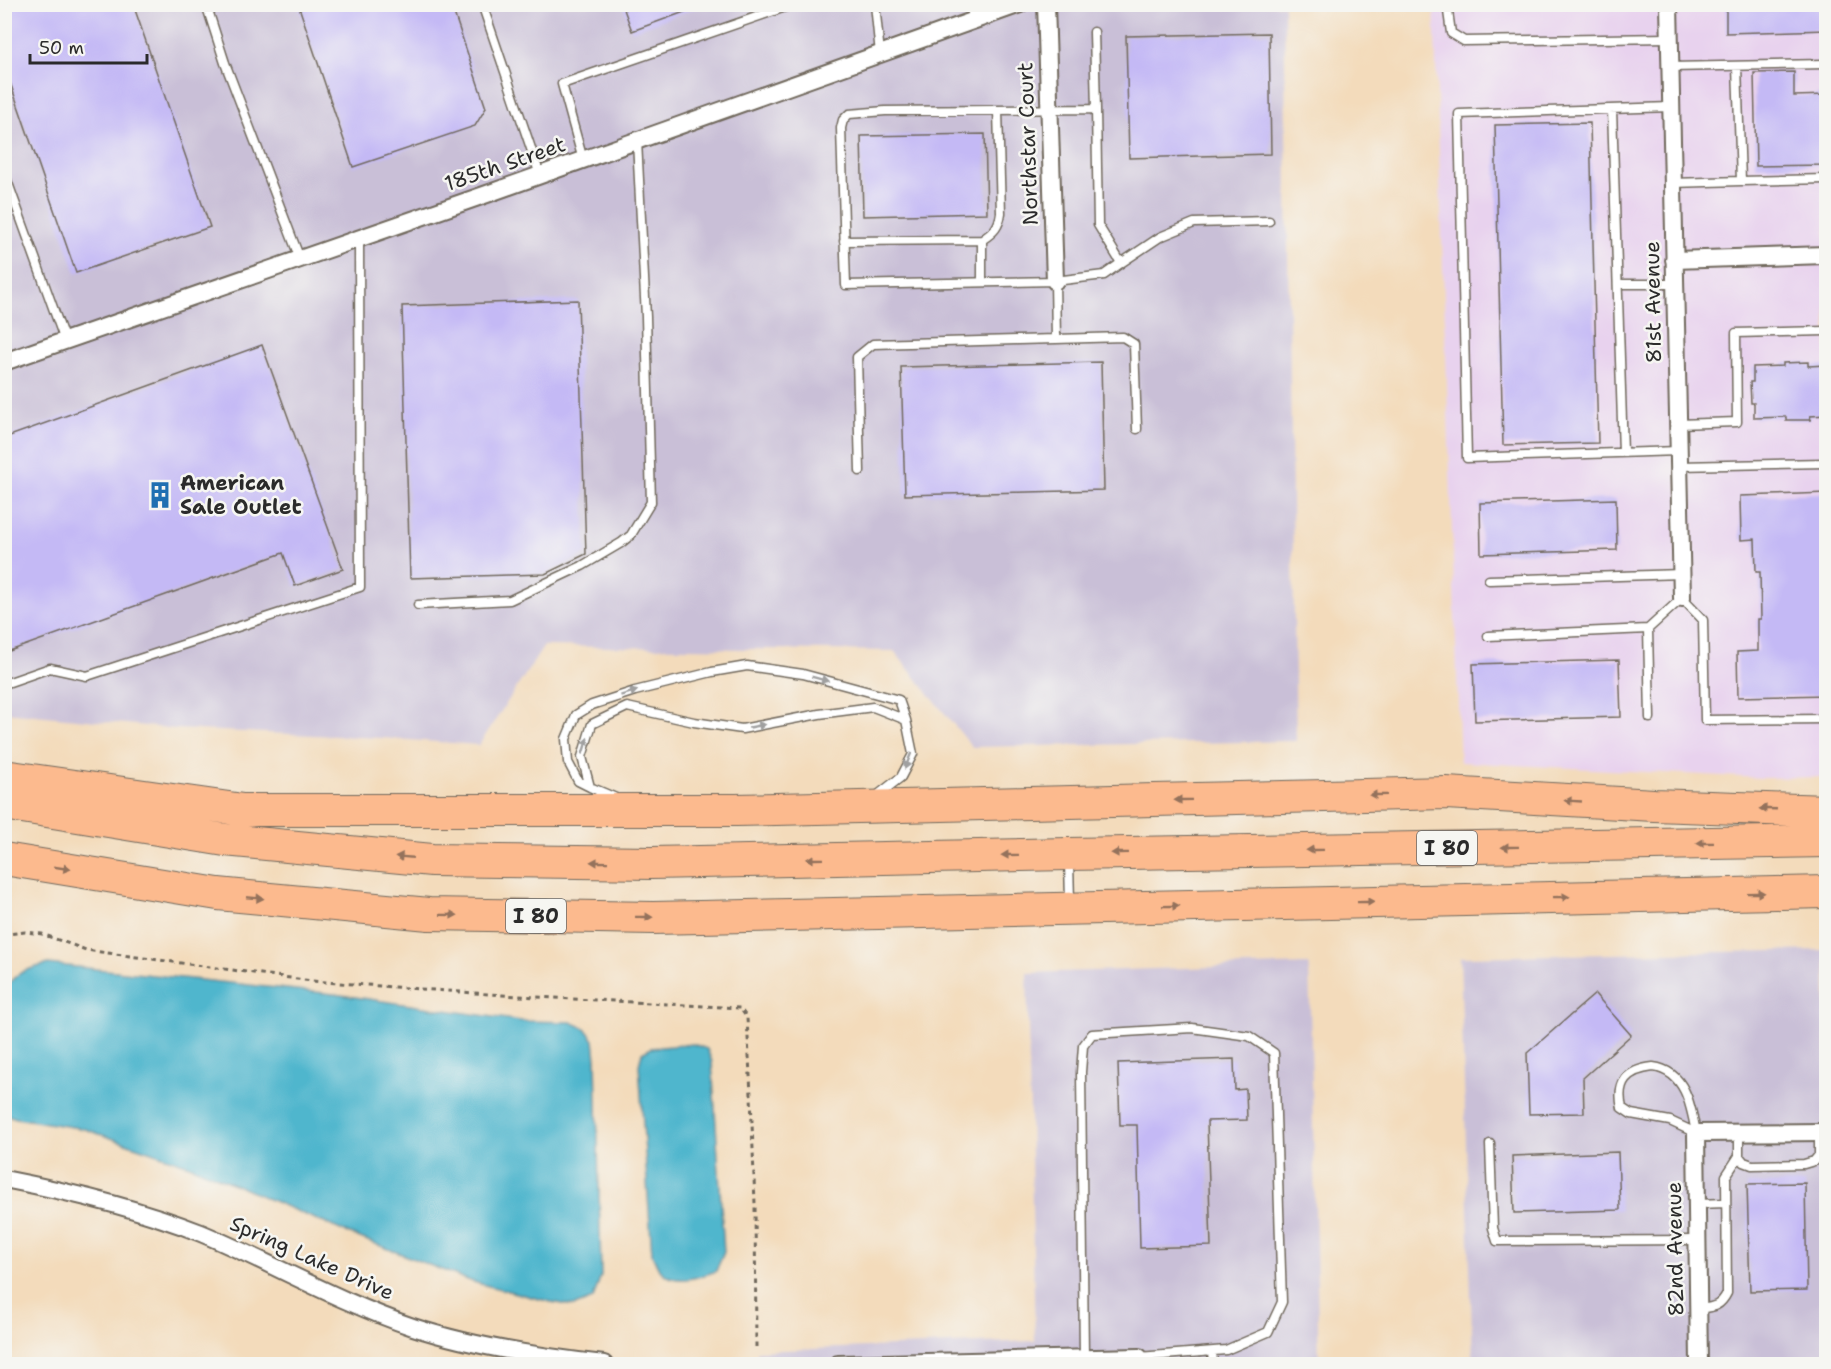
<svg xmlns="http://www.w3.org/2000/svg" width="1831" height="1369" font-family="'Shantell Sans',sans-serif">
<rect width="100%" height="100%" fill="#f6f6f2"/>
<filter id="ink" filterUnits="userSpaceOnUse"><feTurbulence type="fractalNoise" baseFrequency=".0167" numOctaves="2"/><feDisplacementMap in="SourceGraphic" scale="12" xChannelSelector="R" yChannelSelector="G"/><feConvolveMatrix kernelMatrix="1 2 1 2 8 2 1 2 1" color-interpolation-filters="sRGB"/></filter>
<filter id="wash" filterUnits="userSpaceOnUse"><feTurbulence type="fractalNoise" baseFrequency=".008" numOctaves="4" result="noise"/><feDisplacementMap in="SourceGraphic" scale="24" xChannelSelector="R" yChannelSelector="G"/><feGaussianBlur stdDeviation="1.35" result="paint"/><feColorMatrix in="noise" values="0 0 0 0 0 0 0 0 0 0 0 0 0 0 0 0 0 1.4 0 .05"/><feComposite in="paint" operator="in"/></filter>
<g filter="url(#wash)">
<rect width="100%" height="100%" fill="#f3dbbb"/>
<path fill="#e8d2ee" d="M1434 5H1826V777L1762 778 1460 762Z"/>
<path fill="#c9bfd7" d="M4 5H1284L1296 741 972 747 894 651 544 646 479 745 382 738 176 729 5 712Z
M1826 950V1364H1473L1460 957Z
M1309 964 1319 1364H758L757 1351 1035 1341 1027 973Z"/>
<path fill="#4fb6cd" stroke="#3d707c" stroke-width="1.5" d="M48 964 334 994 521 1021 571 1022 585 1028 594 1040 596 1059 601 1275 593 1299 575 1306 551 1302 473 1282 350 1234 192 1166 85 1129 16 1118 5 1114V990C16 970 27 970 48 964Z
M693 1044 707 1049 712 1062 724 1252 716 1271C700 1277 675 1286 661 1271 657 1267 655 1259 652 1254L639 1065 642 1053 651 1048Z"/>
<g id="blocks">
<path fill="#c4b9f5" d="M4 4H133L210 227 76 273 4 65Z
M298 4H451L486 108 475 126 353 167Z
M622 4H701V6L632 31Z
M1726 4H1827V30L1726 33Z
M1269 33 1271 154 1129 158 1126 36Z
M1794 72V96L1827 95V165L1756 166 1754 73Z
M1590 123 1598 443 1503 445 1495 125Z
M985 134 987 213 863 216 861 136Z
M578 300 586 554 545 574 410 578 402 306Z
M262 345 343 569 295 586 283 553 4 653V438Z
M1101 362 1104 490 905 495 901 367Z
M1808 362V366L1827 365V415L1810 416 1811 420H1786V417L1754 418V403H1751L1750 382H1753V367L1783 366V363Z
M1827 493V695L1738 697 1737 652 1758 651V619H1761L1760 572H1756L1755 539 1741 540 1740 496Z
M1616 499 1617 550 1481 554 1480 503Z
M1619 660 1621 717 1475 721 1473 664Z
M1595 994 1631 1035 1583 1078 1584 1113 1529 1114 1527 1053Z
M1234 1059 1235 1090 1246 1089 1247 1120 1207 1121 1211 1246 1140 1248 1137 1125H1120L1118 1063Z
M1618 1152 1620 1210 1514 1213 1512 1156Z
M1805 1183 1807 1290 1750 1291 1747 1184Z"/>
</g>
</g>
<g filter="url(#ink)">
<use href="#blocks" fill-opacity="0" stroke="#71695d" stroke-width="1.5"/>
<g fill="none" stroke-linecap="round" stroke-linejoin="round">
<defs>
<path id="service" d="M206 4 225 63 300 259
M482 4 540 175
M875 4 880 54
M969 4 975 21
M1447 4 1451 33 1464 41 1669 38
M1094 32 1096 109
M1670 67 1826 64
M1671 107 1459 114 1467 458 1679 451
M1096 109 1098 225 1121 263 1104 275 1055 281 846 285 841 128 843 120 849 114 885 111Z
M1612 109 1623 453
M583 160 562 84 794 4
M4 172 65 341
M1741 181 1826 179
M1672 183 1741 181 1737 66
M982 240V282
M844 241 982 240C994 232 999 227 1001 213L998 111
M1121 263 1160 237 1194 223 1269 221
M1055 281 1056 339 1123 337 1134 344 1137 429
M1618 284H1675
M4 347 9 360
M1678 424 1737 422 1736 333 1826 331
M1679 466 1826 463
M860 471 857 357 873 344 1056 339
M1489 580 1682 574
M418 605 510 600 582 566 621 543 631 535 651 502 646 317 637 141
M1648 629 1650 718
M1488 636 1648 629 1682 598 1703 620 1705 720 1826 719
M4 684 50 668 87 676 360 587 359 239
M590 787 578 781 568 762 566 739 576 715 592 705 635 691 712 672 747 666 803 674 899 700 906 720
M616 798 590 787 582 757 592 724 627 707 694 722 742 729 819 714 873 707 906 720 913 754 901 777 874 798
M1069 861 1070 902
M1653 1067C1685 1071 1691 1105 1696 1133L1670 1121 1631 1114 1622 1108C1616 1082 1627 1070 1653 1067Z
M1490 1144 1493 1228 1497 1241 1698 1240
M1739 1156 1744 1162 1752 1165 1804 1164 1814 1161 1819 1155V1132
M1697 1204 1726 1203
M1699 1309C1713 1307 1720 1307 1727 1293L1726 1176 1739 1156V1133
M1212 1352 1213 1364
M1084 1359 1081 1072 1083 1046 1092 1034 1192 1028 1249 1036 1274 1053 1282 1302 1268 1332 1226 1350 1139 1357"/>
<path id="minor" d="M1046 4 1055 281
M1669 4 1682 598
M1674 260 1826 255
M4 362 487 194 1020 4
M4 1179C71 1192 138 1208 201 1233 272 1263 339 1302 413 1327 474 1347 540 1357 604 1364
M838 1364 1139 1357
M1699 1364 1696 1133 1826 1132"/>
<path id="motorway" d="M4 776 243 810H736L1446 793 1654 805 1826 811
M4 804 225 840 432 860 652 863 1068 854 1826 841
M4 859 218 894 429 914 653 918 1826 892"/>
</defs>
<use href="#service" stroke="#71695d" stroke-width="11"/>
<use href="#minor" stroke="#71695d" stroke-width="20"/>
<use href="#motorway" stroke="#71695d" stroke-width="34"/>
<path stroke="#71695d" stroke-width="3" stroke-dasharray="4.5 4.5" stroke-linecap="butt" d="M4 937 8 934 25 932 42 934 86 950 312 981 502 995 740 1008 747 1018 751 1095 755 1204 756 1348"/>
<use href="#service" stroke="#fff" stroke-width="8"/>
<use href="#minor" stroke="#fff" stroke-width="16"/>
<use href="#motorway" stroke="#fcba8e" stroke-width="32"/>
</g>
<defs><path id="oneway-solid" d="M-6-.8H1V-3.2L6.5 0L1 3.2V.8H-6Z" transform="scale(1.5)"/></defs>
<g fill="#a0a0a0">
<use href="#oneway-solid" transform="translate(820 679) rotate(15)"/>
<use href="#oneway-solid" transform="translate(629 693) rotate(-17)"/>
<use href="#oneway-solid" transform="translate(757 726) rotate(-11)"/>
<use href="#oneway-solid" transform="translate(585 746) rotate(-73)"/>
<use href="#oneway-solid" transform="translate(908 761) rotate(112)"/>
</g>
<g fill="#94725c">
<use href="#oneway-solid" transform="translate(1378 795) rotate(179)"/>
<use href="#oneway-solid" transform="translate(1183 800) rotate(179)"/>
<use href="#oneway-solid" transform="translate(1573 801) rotate(-177)"/>
<use href="#oneway-solid" transform="translate(1768 809) rotate(-178)"/>
<use href="#oneway-solid" transform="translate(1705 843) rotate(179)"/>
<use href="#oneway-solid" transform="translate(1510 847) rotate(179)"/>
<use href="#oneway-solid" transform="translate(1315 850) rotate(179)"/>
<use href="#oneway-solid" transform="translate(1120 853) rotate(179)"/>
<use href="#oneway-solid" transform="translate(1010 855) rotate(179)"/>
<use href="#oneway-solid" transform="translate(404 857) rotate(-175)"/>
<use href="#oneway-solid" transform="translate(815 859) rotate(179)"/>
<use href="#oneway-solid" transform="translate(599 862) rotate(-179)"/>
<use href="#oneway-solid" transform="translate(62 868) rotate(9)"/>
<use href="#oneway-solid" transform="translate(1756 893) rotate(-1)"/>
<use href="#oneway-solid" transform="translate(1561 897) rotate(-1)"/>
<use href="#oneway-solid" transform="translate(255 898) rotate(5)"/>
<use href="#oneway-solid" transform="translate(1366 902) rotate(-1)"/>
<use href="#oneway-solid" transform="translate(1171 906) rotate(-1)"/>
<use href="#oneway-solid" transform="translate(449 915) rotate(1)"/>
<use href="#oneway-solid" transform="translate(644 917) rotate(1)"/>
</g>
</g>
<defs>
<symbol id="building-bare" viewBox="-9 -9 18 18"><path d="M-4-6H4V6H1V3H-1V6H-4ZM-2.5-4.3h1.7v1.8h-1.7ZM.8-4.3h1.7v1.8H.8ZM-2.5-1h1.7V.8h-1.7ZM.8-1h1.7V.8H.8Z" fill="#1f6fb2" stroke="#f6f6f2" stroke-width="2.5" paint-order="stroke"/></symbol>
</defs>
<g fill-rule="evenodd">
<use href="#building-bare" x="141" y="476" width="38" height="38"/>
</g>
<g text-anchor="middle" dominant-baseline="central" stroke-width="5" stroke-linejoin="round" paint-order="stroke">
<g fill="#f6f6f2" stroke="#686867" stroke-width="1.5">
<rect x="1417" y="831" width="60" height="34" rx="4.5"/>
<rect x="506" y="899" width="60" height="34" rx="4.5"/>
</g>
<g font-size="20" font-weight="bold" fill="#2b2b2b">
<text x="1447" y="848">I 80</text>
<text x="536" y="916">I 80</text>
</g>
<g font-size="21" fill="#2b2b2b" stroke="#f6f6f2">
<text transform="translate(1028 144) rotate(-92)">Northstar Court</text>
<text transform="translate(505 164) rotate(-19)">185th Street</text>
<text transform="translate(1653 302) rotate(-91)">81st Avenue</text>
<text transform="translate(1675 1249) rotate(-91)">82nd Avenue</text>
<text transform="translate(312 1258) rotate(24)">Spring Lake Drive</text>
</g>
<g font-size="21" font-weight="bold" fill="#2b2b2b" stroke="#f6f6f2" text-anchor="start">
<text x="180" y="483">American<tspan x="180" dy="24">Sale Outlet</tspan></text>
</g>
</g>
<rect width="1831" height="1369" fill="none" stroke="#f6f6f2" stroke-width="24"/>
<path d="M30 54v9h117v-9" fill="none" stroke="#2b2b2b" stroke-width="3"/>
<text x="39" y="54" font-size="18" fill="#2b2b2b" stroke="#f6f6f2" stroke-width="4.5" paint-order="stroke">50 m</text>
</svg>
